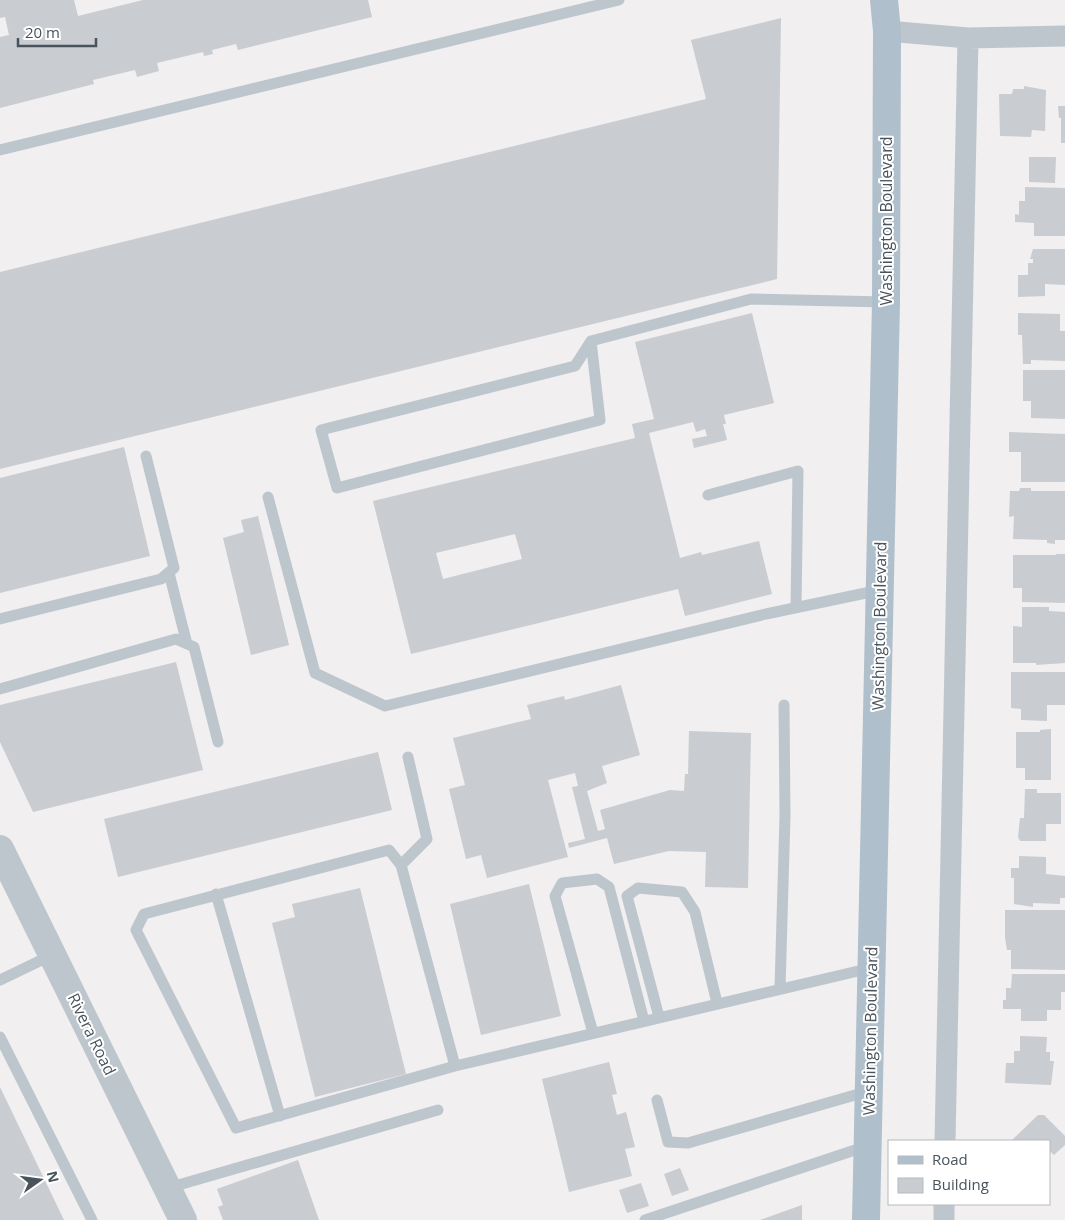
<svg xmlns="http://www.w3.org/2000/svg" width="1065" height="1220" font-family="'Open Sans',sans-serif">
<rect width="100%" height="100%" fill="#f1efef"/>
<path fill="#c9ccd1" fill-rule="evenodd" d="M0 0H74L78 16 143 0H368L372 17 238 50 236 44 212 50 213 54 204 56 203 52 157 63 159 71 137 77 135 70 93 80 94 84 0 108V37L9 35 5 17 0 18Z
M781 18 777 279 0 469V272L706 99 691 40Z
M1024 86 1046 90 1045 131 1032 130 1031 137 1000 136 999 94H1012L1013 89H1024Z
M1058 106H1065V143H1061V118H1059Z
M1029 157H1056L1055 183 1029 182Z
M1025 187 1065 188V236H1034V223L1015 222V214L1019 215V201H1025Z
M1033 249H1065V285L1045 284V296L1018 297V275H1028V263H1033V259H1030Z
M752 313 774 403 724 415 726 424H723L727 440 694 448 692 439 707 436 705 429 696 432 693 422 649 433 680 558 701 552 702 555 759 541 772 594 685 616 678 589 411 654 373 501 635 438 632 424 654 419 635 342ZM515 534 522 559 443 579 436 553Z
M1018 313 1060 314V331H1065V361L1031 360V364H1023L1022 335H1018Z
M1023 370H1065V419L1031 418V401H1023Z
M1009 432 1065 434V482H1021V452H1009Z
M124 447 150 556 0 593V478Z
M1020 488H1031V491H1065V540H1055V544L1047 543V540L1013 539 1014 516 1009 517 1010 491H1019Z
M258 516 289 645 251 655 223 538 244 532 241 520Z
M1056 554H1065V603L1022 602V588H1013V555H1056Z
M1022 607H1049V611L1065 612V663L1036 665V663H1013V626L1022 627Z
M176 662 203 770 33 812 0 742V705Z
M1011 672H1065V705H1047V721L1021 720V709L1011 708Z
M621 685 640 755 602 766 607 783 587 791 598 831 605 829 600 810 670 790 684 791 685 774H688L689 731 751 733 748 888 705 887 706 852 669 851 614 864 607 838 569 848 568 843 585 839 572 787 578 786 575 773 548 780 568 857 487 878 481 855 466 859 449 789 465 785 453 738 531 719 527 705 564 696 565 700Z
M1051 729V780H1025V768H1016V732H1040V730Z
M378 752 392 810 118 877 104 819Z
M1025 789H1037V793H1061V824H1046V841H1020L1018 837 1020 818H1024Z
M1019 856 1046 857V874L1065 876V898H1060V904L1033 903V907L1014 904V878H1011V868H1019Z
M529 884 561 1016 481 1035 450 904Z
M360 888 406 1074 315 1097 272 923 295 917 292 904Z
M1005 910H1065V970L1011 969V950H1007L1005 938Z
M1012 974H1065V992H1061V1010H1047V1021H1021V1009H1003V1000H1006V988H1011Z
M1020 1036 1047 1037 1046 1052H1050V1061H1054L1051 1085 1005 1083 1006 1063H1014V1051H1020Z
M609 1062 617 1094 612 1095 617 1115 626 1112 635 1147 625 1149 632 1176 569 1192 542 1079Z
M0 1087 64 1220H0Z
M1038 1115H1044L1065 1136V1145L1054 1155 1051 1152 1049 1154V1141H1011Z
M298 1160 319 1220H223L218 1207 223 1205 217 1189Z
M680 1168 689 1190 672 1196 664 1174Z
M641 1183 649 1206 627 1213 619 1190Z
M802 1205V1220H760Z"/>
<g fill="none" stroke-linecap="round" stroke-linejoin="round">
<path stroke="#bec6cd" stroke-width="11" d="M0 150 619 0
M591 341 600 420 337 488 321 430 575 366 591 341 751 299 886 302
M708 495 798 471 796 607
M268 497 315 673 385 706 766 614 880 590
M169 573 187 644
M0 619 161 579 174 568 146 456
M0 689 176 639 194 647 218 742
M408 757 427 839 401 865 455 1066 871 968
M401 865 389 850 144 914 136 930 236 1128 455 1066
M216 894 280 1116
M0 980 52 955
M780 988 785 816 784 705
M659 1017 627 896 638 888 682 892 695 912 717 1003
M593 1033 555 896 562 883 597 879 609 887 644 1021
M0 1037 92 1220
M657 1100 668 1142 688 1143 869 1091
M168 1188 438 1110
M645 1220 867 1146"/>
<path stroke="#bec6cd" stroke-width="21" d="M887 31 968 38 1065 36
M945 1141 968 38
M944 1220V1204"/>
<path stroke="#bec6cd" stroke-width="28" d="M0 849 183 1220"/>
<path stroke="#b0bfcc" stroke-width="28" d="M866 1220 886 302 887 31 884 0"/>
</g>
<g text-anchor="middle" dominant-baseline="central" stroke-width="4" stroke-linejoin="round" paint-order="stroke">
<g font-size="16" fill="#48535b" stroke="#fff">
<text transform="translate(886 221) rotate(-90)">Washington Boulevard</text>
<text transform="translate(879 626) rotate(-89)">Washington Boulevard</text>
<text transform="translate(870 1031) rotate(-89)">Washington Boulevard</text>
<text transform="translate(92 1034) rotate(64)">Rivera Road</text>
</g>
</g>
<rect x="888" y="1140" width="162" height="65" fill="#ffffff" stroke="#b6babd"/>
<rect x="898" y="1156" width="25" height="8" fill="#b0bfcc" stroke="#b6babd"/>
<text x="932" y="1165" font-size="15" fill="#48535b">Road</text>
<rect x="898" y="1178" width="25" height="15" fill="#c9ccd1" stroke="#b6babd"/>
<text x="932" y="1190" font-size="15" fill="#48535b">Building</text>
<g transform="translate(40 1180) rotate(76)" stroke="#ffffff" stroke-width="4" paint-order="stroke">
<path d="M0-4L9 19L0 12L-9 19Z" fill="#48535b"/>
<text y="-8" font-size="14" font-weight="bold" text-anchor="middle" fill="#48535b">N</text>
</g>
<path d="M18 38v8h78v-8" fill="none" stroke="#48535b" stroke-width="2.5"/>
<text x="25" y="38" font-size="15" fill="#48535b" stroke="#ffffff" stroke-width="4" paint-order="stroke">20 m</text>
</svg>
